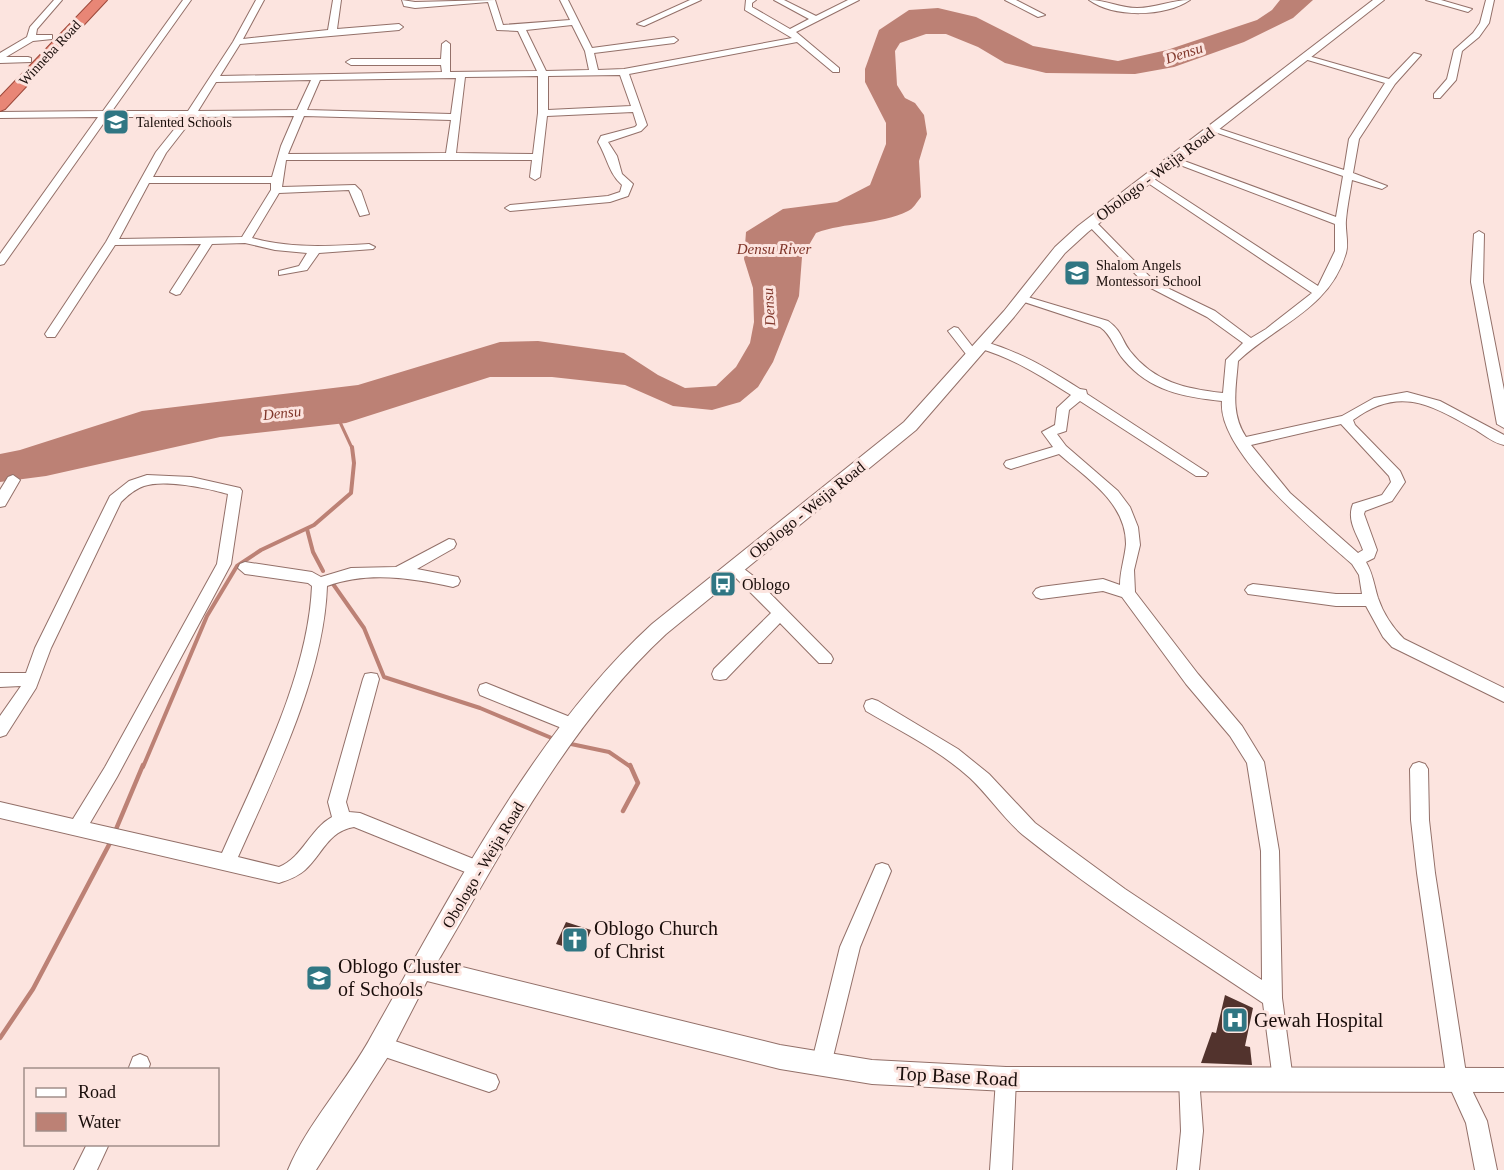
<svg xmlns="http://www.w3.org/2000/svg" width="1504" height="1170" font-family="'Times New Roman',serif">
<rect width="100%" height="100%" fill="#fce4df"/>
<path fill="#bc8175" d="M1280 0H1313L1293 18 1244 42 1174 67 1135 74 1046 73 1005 63 978 47 946 34H926L900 43 895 51 897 85 905 98 915 103 924 115 927 134 919 161 921 197C917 202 913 209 908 211 880 225 845 222 816 233L802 257 799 296 773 362 758 387 740 402 712 410 673 406 625 385 552 377H490L346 423 220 437 46 476 0 482V454L20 450 142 411 358 385 500 342 538 341 624 353 658 375 685 388 716 386 736 367 750 343 754 322 753 288 744 259 746 232 783 209 837 202 870 185 886 144V123L865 82V69L879 30 909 10 938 8 976 17 1033 46 1118 61 1167 50 1257 20 1272 10Z"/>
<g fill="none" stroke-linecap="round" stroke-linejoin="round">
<path stroke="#bc8175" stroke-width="3" d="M339 420 352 448"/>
<path stroke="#bc8175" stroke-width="4" d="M307 529 313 552 323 571
M333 584 364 628 384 677 480 708 554 739
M571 744 609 752 631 767
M143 767 207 616 237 566 261 550 314 525 351 493 354 463 352 447"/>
<path stroke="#bc8175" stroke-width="4.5" d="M623 811 638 783 630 765
M114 834 143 765
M0 1038 33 989 111 841"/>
</g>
<path fill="#52332d" d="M566 922 591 930 582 952 556 944Z
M1225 995 1253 1008 1245 1046 1250 1047 1252 1065 1201 1063 1212 1032 1216 1033Z"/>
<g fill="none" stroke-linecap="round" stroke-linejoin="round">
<defs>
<path id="minor" d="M54 0H62L37 29 36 35H52V39L33 41 6 57H28L31 58V62L0 63V53L27 37 30 27Z
M183 0H191L112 111H188L233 42 256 0H264L243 39 328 30 333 0H341L337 29 399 24 403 27 399 30 240 44 220 76 442 72 441 65H351L346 62 351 59H441L442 44 446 41 450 44V72L537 71 518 31 497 30 488 2 415 8 404 6 402 0 415 2 495 0 503 25 570 20 560 0H568L592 48 674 37 678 40 674 43 594 53 598 70 624 69 792 38 745 10 746 0H756L752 3V7L790 29 809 19 774 0H784L816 16 848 0H859L796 32 839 68V72H833L797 42 629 74 647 125 641 131 608 142 617 156 622 174 633 184 628 196 610 202 510 211 505 208 510 205 608 196 620 192 622 185C609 174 607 157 598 142L601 136 635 127 637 125 633 112 547 116 540 177 535 180 530 177 532 160H286L282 187 355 185 361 191 369 214 360 216 349 190 279 193 252 238C290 249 330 246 369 244L375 247 373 249 319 253 307 270 279 275V271L299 266 307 253 275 250 245 243 212 244 180 294 176 295 170 292 201 244 115 245 55 337H47L45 334 106 242 156 152 184 117H108L4 264 0 265V254L98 117 0 118V112L103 111ZM572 25 585 51 589 70 546 71 526 30ZM620 75 631 106 548 110V76ZM538 76V113L533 154 456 153 465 77ZM456 78 451 114 307 110 320 80ZM311 80 297 110 198 111 216 82ZM294 116 281 146 272 177H153L166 153 194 117ZM304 116 451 120 446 153 288 154ZM149 183H271V190L242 237 119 239Z
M690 0H701L644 26 637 24Z
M1005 0H1016L1045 15 1038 17Z
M1089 0C1106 0 1120 8 1137 8 1155 8 1172 0 1190 0 1165 17 1114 18 1089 0Z
M1426 0H1441L1472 9 1468 12Z
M1486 0H1494L1489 23 1479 37 1462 51 1456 80 1440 98H1434V94L1447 79 1454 50 1473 33 1480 23Z
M1414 53 1421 55 1395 84 1359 139 1353 173 1387 186 1382 189 1352 180C1350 193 1347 207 1346 220 1345 231 1349 243 1346 253 1330 309 1276 325 1238 361 1236 388 1230 413 1246 437L1342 416 1374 398 1407 392 1440 401 1504 435V445C1494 443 1485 436 1476 430 1431 405 1400 385 1353 420L1355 425 1400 471 1405 482 1392 501 1365 511 1364 514 1377 550 1374 558 1366 562C1373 574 1374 585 1378 598 1383 613 1393 628 1404 639L1504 688V702L1392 647 1383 637 1366 606H1336L1248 594 1245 590 1248 586 1253 584 1336 594H1362L1359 575 1352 564C1316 532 1217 452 1222 401 1184 397 1150 391 1124 360 1114 349 1112 335 1100 327L1015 299 1021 295 1108 321C1122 331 1121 339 1130 351 1154 382 1186 389 1223 393L1226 360 1243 343 1207 317 1147 286 1086 223 1095 221 1155 282 1215 311 1251 338 1266 329 1312 293 1142 179 1151 177 1318 286 1335 251V224L1167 160 1176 158 1336 217 1343 176 1209 130 1217 128 1344 170 1349 139 1385 83 1301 58 1305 55 1389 79ZM1341 424 1389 476 1391 482 1382 495 1353 504C1346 521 1358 535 1363 550L1358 553 1290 493 1251 445Z
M1479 231 1484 234 1483 282 1504 390V428L1497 424 1471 282 1474 234Z
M954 327 958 328 979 355 977 358H969L948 331Z
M982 341C1019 351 1048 369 1080 389L1086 390 1087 394 1208 473 1206 476H1196L1080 401 1069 410 1066 431 1057 434 1066 446 1118 491 1130 507 1138 527 1140 545 1134 570 1135 592 1198 674 1242 726 1264 762 1279 851 1282 998 1293 1080 1290 1087 1283 1090 1276 1087 1273 1080 1263 1003C1182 949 1099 896 1023 835 1003 818 989 796 970 778 939 750 902 732 866 711L864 706 866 701 872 699 878 701 958 749 989 774 1035 823 1125 889 1262 980 1261 851 1247 763 1230 736 1186 684 1122 597 1103 591 1041 599 1036 597 1033 593 1036 589 1041 587 1103 579 1120 585C1120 571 1125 557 1126 544 1126 502 1086 478 1059 454L1011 469 1006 467 1004 464 1006 461 1053 447 1042 432 1055 425 1057 408 1071 395C1040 375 1013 358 978 348L976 345Z
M13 475 20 480 5 506 0 507V490L8 477Z
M147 475 191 477 240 488 242 491 231 564 117 777 90 823 222 853C258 771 308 676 312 586L308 583 245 574 238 568 240 564 245 562 312 572 321 577 351 568 396 567 449 539 454 540 456 544 454 548 417 569 458 577 460 581 458 585 453 587C412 578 368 571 327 586 324 676 274 776 238 857L279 867C303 857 310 829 332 817L328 802 363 679 365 674 371 673 377 674 379 679 346 802 349 812 360 813 486 864 489 870 486 876 480 878 354 827C328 831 322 855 305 870 297 877 288 880 279 883L0 818V802L73 819 105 767 217 564 228 494C207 488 164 479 144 486 135 489 127 496 121 502L51 648 36 688 6 735 0 737V716L21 686 0 687V673H26L35 648 110 496 129 481Z
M735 562 752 575 831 655 833 659 831 663H819L780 623 726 679 720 680 714 679 712 674 714 669 771 613 730 572 728 568Z
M486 683 580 721 582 726 580 731 574 733 480 695 478 690 480 685Z
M1419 762 1425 764 1428 769 1429 820 1435 873 1467 1080 1487 1121 1497 1170H1475L1466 1123 1447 1081 1417 873 1411 820 1410 769 1413 764Z
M882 863 888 865 891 871 860 947 831 1065 828 1072 821 1075 814 1072 811 1065 840 947 876 865Z
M380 1036 496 1075 499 1082 496 1089 489 1092 373 1053 370 1046 373 1039Z
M140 1054 147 1057 150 1064 148 1070H128L133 1057Z
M1189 1068 1196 1071 1199 1078 1203 1131 1199 1170H1177L1181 1131 1179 1078 1182 1071Z
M1006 1069 1013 1072 1016 1079 1012 1170H990L996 1079 999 1072Z
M87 1144H109L97 1170H74Z"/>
<path id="tertiary" d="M1373 0H1384L1088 232 1065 253 1014 317 916 430 666 634C568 725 505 847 438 961L780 1045 872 1060 1006 1067 1504 1068V1092L1006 1091 872 1084 780 1069 427 981 389 1055 316 1170H288C307 1124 348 1080 372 1035 450 897 534 732 652 624L904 422 1004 311 1055 247 1078 226Z"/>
<path id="trunk" d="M93 0H107L5 109 0 111V97Z"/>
</defs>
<use href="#minor" stroke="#937069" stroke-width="2"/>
<use href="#tertiary" stroke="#937069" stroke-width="2"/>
<use href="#trunk" stroke="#9c483a" stroke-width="2"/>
<use href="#minor" fill="#fff" fill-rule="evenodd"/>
<use href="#tertiary" fill="#fff" fill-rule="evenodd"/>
<use href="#trunk" fill="#e88676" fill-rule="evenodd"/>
</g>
<defs>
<symbol id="school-square" viewBox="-11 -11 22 22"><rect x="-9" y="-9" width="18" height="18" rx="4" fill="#307683" stroke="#fce4df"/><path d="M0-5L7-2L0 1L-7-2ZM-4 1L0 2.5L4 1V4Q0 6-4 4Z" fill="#fff"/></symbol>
<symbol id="bus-square" viewBox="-11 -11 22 22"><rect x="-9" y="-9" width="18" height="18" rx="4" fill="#307683" stroke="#fce4df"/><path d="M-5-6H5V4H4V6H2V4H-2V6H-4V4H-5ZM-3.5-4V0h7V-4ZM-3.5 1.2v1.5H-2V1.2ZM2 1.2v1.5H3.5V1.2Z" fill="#fff"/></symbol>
<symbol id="church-square" viewBox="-11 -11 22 22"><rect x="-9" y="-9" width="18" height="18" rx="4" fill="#307683" stroke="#fce4df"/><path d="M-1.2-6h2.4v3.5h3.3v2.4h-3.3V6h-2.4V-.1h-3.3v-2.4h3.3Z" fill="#fff"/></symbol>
<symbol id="hospital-square" viewBox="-11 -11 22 22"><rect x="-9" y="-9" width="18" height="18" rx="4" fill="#307683" stroke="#fce4df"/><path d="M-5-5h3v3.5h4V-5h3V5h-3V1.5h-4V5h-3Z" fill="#fff"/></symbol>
</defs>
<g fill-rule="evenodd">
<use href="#school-square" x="101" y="107" width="30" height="30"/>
<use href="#school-square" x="1062" y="258" width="30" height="30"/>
<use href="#bus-square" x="708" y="569" width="30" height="30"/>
<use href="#church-square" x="560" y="925" width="30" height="30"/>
<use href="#school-square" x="304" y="963" width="30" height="30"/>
<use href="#hospital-square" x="1220" y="1005" width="30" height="30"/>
</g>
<g text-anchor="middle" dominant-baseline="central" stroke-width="6" stroke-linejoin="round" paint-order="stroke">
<g font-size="14" fill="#190d0a" stroke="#fce4df">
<text transform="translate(50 53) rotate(-47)">Winneba Road</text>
</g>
<g font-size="14" fill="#190d0a" stroke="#fce4df" text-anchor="start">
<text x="136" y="122">Talented Schools</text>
<text x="1096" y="265">Shalom Angels<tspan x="1096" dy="16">Montessori School</tspan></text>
</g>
<g font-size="15" font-style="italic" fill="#80362a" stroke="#fce4df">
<text transform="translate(1184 53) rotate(-18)">Densu</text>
<text x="774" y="249">Densu River</text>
<text transform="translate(769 307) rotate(-94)">Densu</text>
<text transform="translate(282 413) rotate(-6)">Densu</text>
</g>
<g font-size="16" fill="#190d0a" stroke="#fce4df">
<text transform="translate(1155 174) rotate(-37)">Obologo - Weija Road</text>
<text transform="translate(807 510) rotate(-39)">Obologo - Weija Road</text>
<text transform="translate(483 865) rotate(-59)">Obologo - Weija Road</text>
</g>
<g font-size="16" fill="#190d0a" stroke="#fce4df" text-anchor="start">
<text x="742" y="584">Oblogo</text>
</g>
<g font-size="20" fill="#190d0a" stroke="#fce4df" text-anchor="start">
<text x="594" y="928">Oblogo Church<tspan x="594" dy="23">of Christ</tspan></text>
<text x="338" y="966">Oblogo Cluster<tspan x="338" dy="23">of Schools</tspan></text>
<text x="1254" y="1020">Gewah Hospital</text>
</g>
<g font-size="20" fill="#190d0a" stroke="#fce4df">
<text transform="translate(957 1076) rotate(3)">Top Base Road</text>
</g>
</g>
<rect x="24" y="1068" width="195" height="78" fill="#fce4df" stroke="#a18e8a" stroke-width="1.5"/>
<rect x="36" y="1088" width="30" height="9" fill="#ffffff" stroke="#a18e8a" stroke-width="1.5"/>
<text x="78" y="1098" font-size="18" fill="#190d0a">Road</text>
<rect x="36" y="1113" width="30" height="18" fill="#bc8175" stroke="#a18e8a" stroke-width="1.5"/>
<text x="78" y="1128" font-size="18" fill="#190d0a">Water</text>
</svg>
